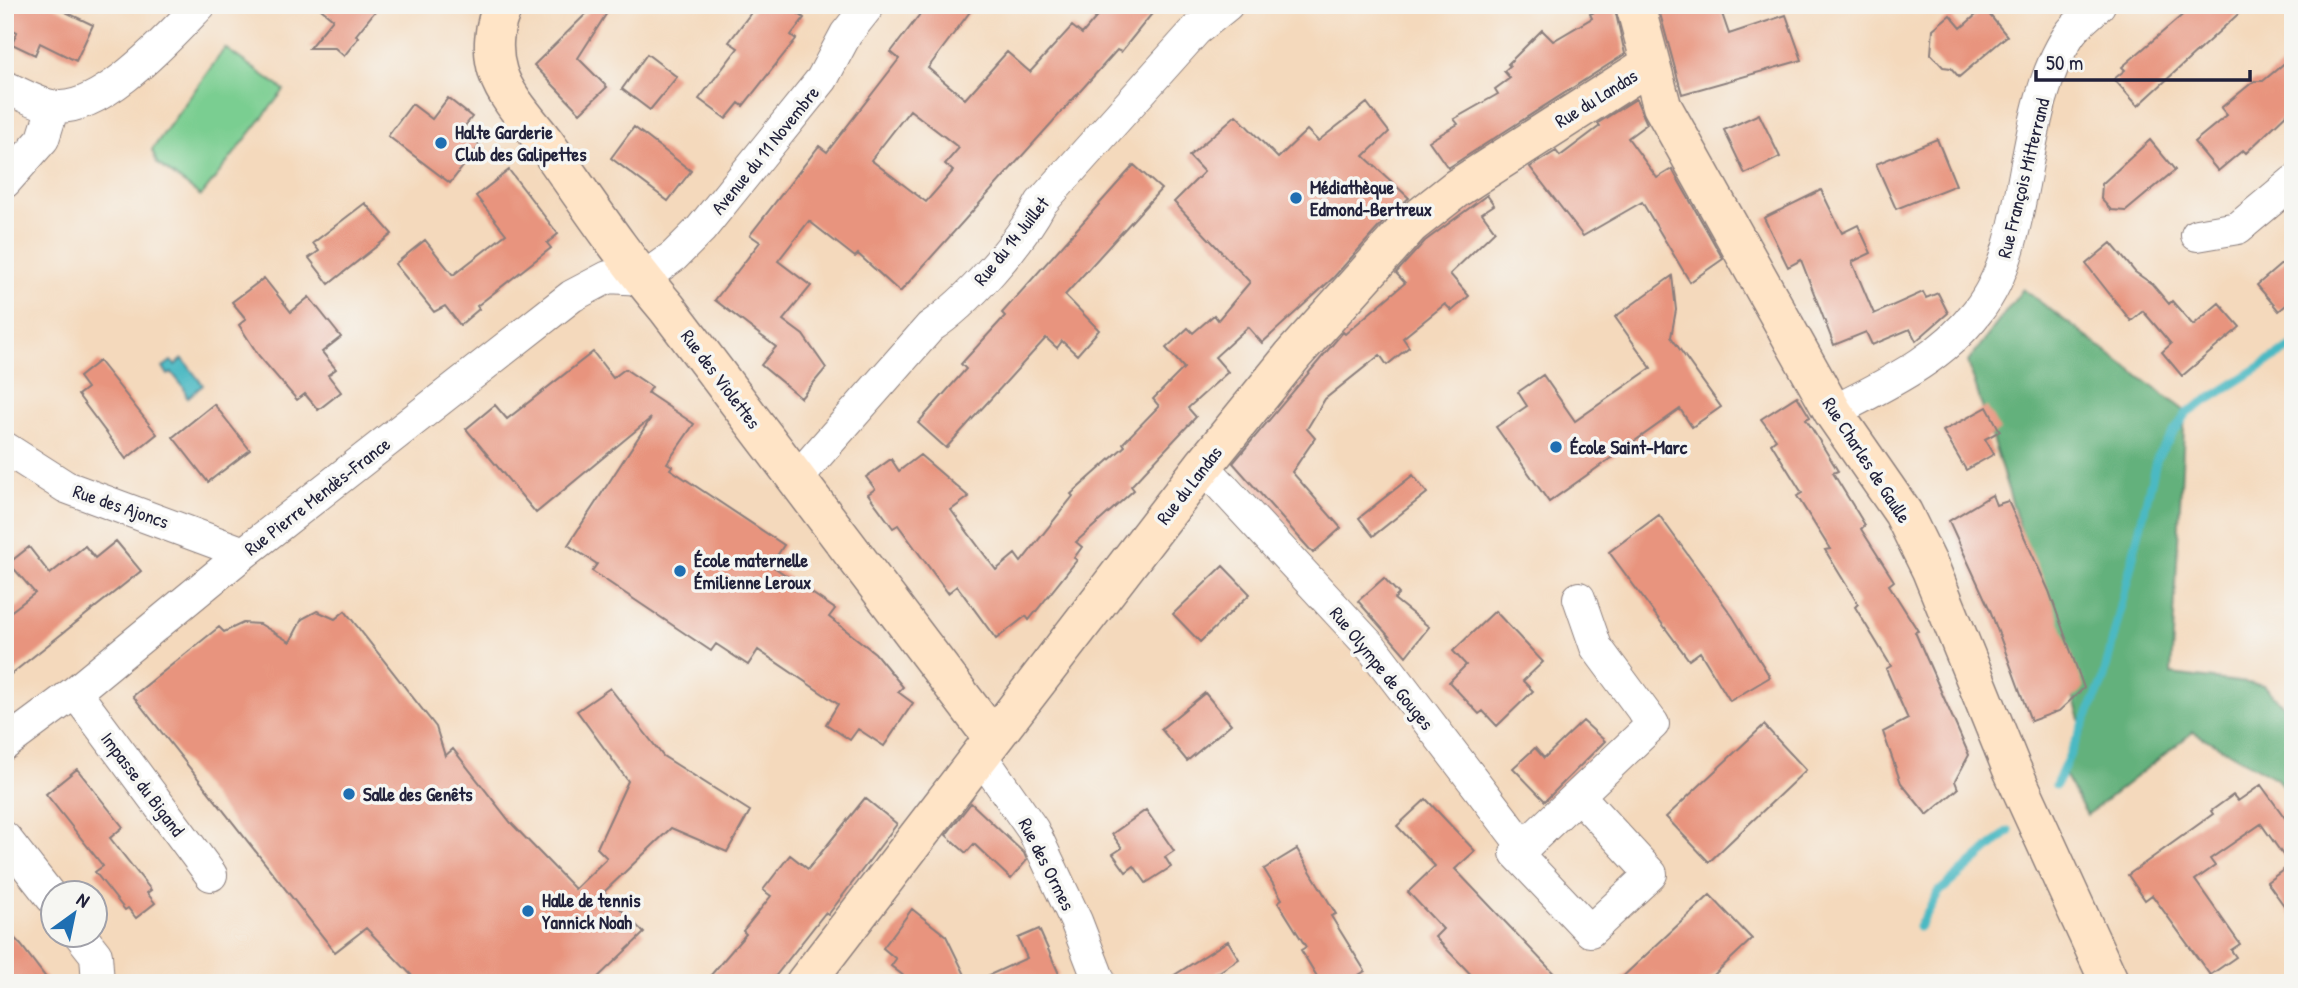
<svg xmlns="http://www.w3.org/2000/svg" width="2298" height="988" font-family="'Patrick Hand',sans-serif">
<rect width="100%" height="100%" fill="#f6f6f2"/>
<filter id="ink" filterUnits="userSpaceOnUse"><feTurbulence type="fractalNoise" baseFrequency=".0143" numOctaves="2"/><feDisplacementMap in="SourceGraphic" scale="14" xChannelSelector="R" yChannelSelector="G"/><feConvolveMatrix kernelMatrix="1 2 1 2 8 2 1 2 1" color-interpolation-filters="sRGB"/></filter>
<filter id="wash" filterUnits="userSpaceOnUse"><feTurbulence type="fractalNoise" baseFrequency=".00686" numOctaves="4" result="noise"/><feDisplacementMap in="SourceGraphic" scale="28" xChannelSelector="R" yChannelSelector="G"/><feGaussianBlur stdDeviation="1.57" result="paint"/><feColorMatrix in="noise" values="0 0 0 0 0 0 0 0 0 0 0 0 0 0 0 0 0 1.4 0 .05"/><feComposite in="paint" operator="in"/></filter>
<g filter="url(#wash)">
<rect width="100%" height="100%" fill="#f4d9bc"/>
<path fill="#7ace91" stroke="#4e7866" stroke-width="2" d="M225 48 284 90 201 196 157 163 152 150Z"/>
<path fill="#63b17b" stroke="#426a5b" stroke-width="2" d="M2023 289 2185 411 2171 674 2264 685 2293 716V798L2277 779 2193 732 2087 815 2061 769 2084 732 1968 362Z"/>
<path fill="#4bb9c3" stroke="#366e7f" stroke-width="2" d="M183 359 203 385 187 398 184 388 172 373 168 375 163 367 171 361 175 365Z"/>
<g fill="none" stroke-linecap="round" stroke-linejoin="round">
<path stroke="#4bb9c3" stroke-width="9" d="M2056 785 2103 681 2157 457 2187 413 2293 346
M1919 927 1939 892 2009 831"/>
</g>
<g id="blocks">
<path fill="#e8947e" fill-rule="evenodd" d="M5 5H51L93 25 76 61 40 43 35 55 12 44 17 32 5 26Z
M316 5H380L356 35 359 37 344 56 335 48H309L333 19Z
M595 5H612L578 58 607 87 580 113 534 65Z
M757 5H787L804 18 791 35 796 39 743 106 739 103 726 119 699 99 738 48 729 42Z
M927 5H975L928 68 965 99 1007 52 1030 72 1072 26 1082 34 1107 5H1159L1121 52 1117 50 900 292 858 254 855 257 809 221 778 261 811 286 783 320 803 335 826 368 801 398 761 365 776 347 715 300 760 242 750 235 819 146 827 152 899 59 891 52ZM910 110 959 148 945 164 953 171 926 202 871 160Z
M1609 5H1614L1625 54 1448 168 1429 141 1458 124 1454 119 1498 94 1495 89 1510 78 1504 71 1510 66 1508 64 1542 30 1553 41 1592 18 1590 14Z
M1676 5H1719L1729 34 1786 15 1802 60 1682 94 1659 10Z
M2194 5H2248L2138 106 2114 79 2125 70 2122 67Z
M1984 8 2007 36 1959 77 1951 68 1943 67 1931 54 1933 29 1950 15 1961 28Z
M647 54 677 77 650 110 622 89Z
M2293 56V108L2246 153 2243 150 2218 171 2194 142 2227 115 2221 108 2254 81H2263Z
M448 98 472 117 461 131 480 145 450 183 388 136 412 104 432 119Z
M1636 99 1647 124 1628 138 1657 178 1672 169 1723 259 1690 282 1642 202 1583 236 1530 167 1556 151 1560 156 1600 126 1598 123Z
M1367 103 1389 132 1364 156 1409 198 1394 210 1333 278 1262 343 1248 327 1215 357 1228 372 1188 408 1196 417 1131 486 1134 490 1076 542 1082 547 1074 558 1077 560 1029 620 1026 616 996 639 957 586 948 593 898 525 893 528 868 494 875 489 866 477 891 459 899 471 920 455 969 497 951 510 996 570 1015 554 1021 562 1073 496 1071 494 1125 446 1123 443 1159 406 1153 399 1184 368 1166 348 1188 328 1193 333 1214 315 1218 320 1250 282 1174 202 1204 172 1189 156 1236 115 1278 158 1307 130 1318 141Z
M1759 114 1780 157 1745 174 1724 130Z
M634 127 691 171 668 201 611 158Z
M1937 139 1956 185 1896 209 1876 164Z
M2150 140 2175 170 2126 211 2111 210 2101 199 2102 184Z
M1134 165 1161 189 1065 295 1099 330 1077 355 1062 341 1057 348 1046 338 946 448 918 423 966 369 961 364 1005 316 1002 313Z
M509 170 558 234 547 243 551 248 477 306 479 309 460 325 445 306 434 312 395 264 425 240 453 275 506 234 476 196Z
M1821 190 1842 233 1858 225 1871 253 1852 262 1874 314 1923 292 1926 298 1938 293 1948 313 1916 341 1910 329 1872 345 1866 332 1834 345 1801 260 1788 267 1764 218Z
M1487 195 1494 205 1482 213 1495 231 1450 274 1469 296 1452 311 1445 304 1403 338 1409 347 1387 365 1380 355 1325 399 1307 429 1315 438 1292 472 1341 528 1313 553 1233 463 1343 332 1345 334 1405 283 1396 273 1425 241Z
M365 203 392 234 329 284 309 258 319 251 313 243Z
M2111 243 2135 272 2152 284 2169 304 2172 301 2193 325 2219 303 2240 327 2182 376 2162 352 2171 344 2143 311 2131 321 2086 264Z
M2293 254V299L2279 311 2257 285Z
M1672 276 1676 310 1671 337 1721 407 1692 427 1680 409 1549 502 1496 427 1527 406 1518 392 1543 375 1575 421 1651 368 1615 317Z
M264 278 291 312 309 297 341 337 322 352 336 369 328 375 341 392 318 410 305 394 297 400 259 356 239 325 246 319 232 302Z
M593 352 613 378 625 369 652 387 648 393 694 424 667 463 672 466 670 469 784 545 771 565 835 609 829 617 875 653 903 687 898 692 913 703 884 746 858 729 850 740 826 724 838 704 758 650 748 665 716 644 711 651 592 571 597 564 568 545 651 418 536 513 466 429 495 405 507 419Z
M99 361 157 434 126 459 78 395 87 388 79 377Z
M1797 396 1810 417 1806 419 1838 471 1833 473 1865 525 1861 529 1894 581 1889 585 1918 631 1915 632 1969 755 1955 781 1958 789 1927 815 1901 783 1883 732 1908 719 1886 669 1891 666 1855 607 1858 604 1825 550 1830 549 1797 496 1802 493 1771 443 1776 439 1761 419Z
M214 404 250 450 208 482 173 437Z
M1987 407 2000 431 1985 439 1994 454 1966 470 1943 431Z
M1413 475 1427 493 1373 536 1359 518Z
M1992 495 1996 505 2008 501 2049 591 2084 688 2059 711 2031 721 1990 610 1949 521Z
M1659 515 1733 617 1770 677 1730 701 1700 652 1689 660 1609 552Z
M116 541 141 571 5 679V616L35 593 9 563 29 547 50 574 85 546 95 558Z
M1223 566 1250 594 1200 642 1173 614Z
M1384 578 1399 594 1394 599 1429 627 1406 656 1358 601Z
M317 611 335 619 345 611 436 727 445 756 453 749 511 823 575 889 607 858 597 848 628 781 577 711 610 688 663 756 750 811 727 852 671 828 604 892 644 933 592 983H419L366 928 335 952 133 696 219 627 224 632 243 623 260 624 290 642 302 619Z
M1495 611 1543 662 1523 681 1533 691 1497 726 1483 711 1479 714 1449 682 1466 665 1453 651Z
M1205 693 1231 724 1187 761 1161 729Z
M1583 721 1605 741 1545 801 1513 768 1535 748 1544 758Z
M1764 725 1806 770 1709 862 1666 817Z
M77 769 123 827 110 838 151 890 147 893 155 903 136 918 128 908 125 910 95 872 103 866 46 794Z
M2261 785 2293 829V918L2267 882 2290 865 2261 824 2210 859 2215 866 2195 880 2240 944 2231 950 2236 957 2210 975 2152 895 2145 900 2128 875 2213 814 2211 811 2233 795 2238 801Z
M865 798 897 824 828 915 825 913 770 983H704L746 934 743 931 771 896 763 890 790 855 808 869Z
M1426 799 1475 851 1455 869 1563 983H1479L1435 937 1443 929 1408 892 1435 866 1397 826Z
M971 803 1024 853 1027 860 1011 879 974 844 966 853 946 835Z
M1146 810 1174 851 1165 857 1171 867 1146 883 1134 866 1126 872 1113 854 1122 848 1112 834Z
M1297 849 1336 914 1331 916 1365 971 1346 983H1321L1301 950 1306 947 1278 902 1282 899 1264 869Z
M1710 895 1752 939 1717 972 1706 983H1616Z
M912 909 946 936 969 983H913L891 966 896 959 883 948Z
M5 928 21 945 50 983H5Z
M1039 929 1059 974 1056 976 1059 983H972L1027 958 1018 938Z
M1228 941 1239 959 1202 983H1162Z"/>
</g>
</g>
<g filter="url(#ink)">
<use href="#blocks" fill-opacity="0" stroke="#8b7e7c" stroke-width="2"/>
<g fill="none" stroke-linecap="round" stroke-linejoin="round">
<defs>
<path id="street" d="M5 87C20 93 36 103 51 106 99 116 169 37 200 5
M5 182 43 139 53 107
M2197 235 2238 228 2293 182
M1833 412C1886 384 1939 361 1977 312 2034 240 2016 115 2069 35 2076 24 2089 15 2099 5
M5 448 66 487 244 553
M1203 466 1372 648 1524 847 1653 724 1596 647 1579 598
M797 478 930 327C968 302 1019 244 1041 203L1196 30 1227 5
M75 692 211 875
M5 744 75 692 244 553 572 296 608 277 642 279 674 256 701 229 822 79 846 34 869 5
M979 753 1033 830 1076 921 1100 983
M5 838 52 898
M1524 847 1516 853 1590 931 1651 874 1579 796
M81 936 96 955 98 983"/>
<path id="secondary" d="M504 5C493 25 491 51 498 73 506 98 530 123 546 144 585 199 623 257 667 308L992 737
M1635 5 1662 106 1833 412 1903 513 1931 570 2011 767 2110 983
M805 983 1203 466 1294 354 1410 225 1457 188 1649 65"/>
</defs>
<use href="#street" stroke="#8b7e7c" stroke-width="34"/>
<use href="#secondary" stroke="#8b7e7c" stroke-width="41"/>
<use href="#street" stroke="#fff" stroke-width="32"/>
<use href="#secondary" stroke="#ffe4c6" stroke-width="38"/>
</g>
</g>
<g fill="#1f6fb2" stroke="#f6f6f2" stroke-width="2.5">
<circle cx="441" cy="143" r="7"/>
<circle cx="1296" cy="198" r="7"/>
<circle cx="1556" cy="447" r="7"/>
<circle cx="680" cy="571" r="7"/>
<circle cx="349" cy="794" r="7"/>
<circle cx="528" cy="911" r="7"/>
</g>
<g text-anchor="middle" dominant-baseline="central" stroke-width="7" stroke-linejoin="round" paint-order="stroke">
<g font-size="19" fill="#22223b" stroke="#f6f6f2">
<text transform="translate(1596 98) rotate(-32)">Rue du Landas</text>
<text transform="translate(765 150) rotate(-51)">Avenue du 11 Novembre</text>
<text transform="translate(2023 178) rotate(-76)">Rue François Mitterrand</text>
<text transform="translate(1011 241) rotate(-51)">Rue du 14 Juillet</text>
<text transform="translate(721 379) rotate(53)">Rue des Violettes</text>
<text transform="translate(1867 460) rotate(57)">Rue Charles de Gaulle</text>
<text transform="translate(1189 485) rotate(-52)">Rue du Landas</text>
<text transform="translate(317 496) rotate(-38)">Rue Pierre Mendès-France</text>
<text transform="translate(121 506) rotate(19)">Rue des Ajoncs</text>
<text transform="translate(1382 668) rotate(51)">Rue Olympe de Gouges</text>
<text transform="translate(143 784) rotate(53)">Impasse du Bigand</text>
<text transform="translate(1047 864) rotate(63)">Rue des Ormes</text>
</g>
<g font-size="19" font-weight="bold" fill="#22223b" stroke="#f6f6f2" text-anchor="start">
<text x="455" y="132">Halte Garderie<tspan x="455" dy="22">Club des Galipettes</tspan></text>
<text x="1310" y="187">Médiathèque<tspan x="1310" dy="22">Edmond-Bertreux</tspan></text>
<text x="1570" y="447">École Saint-Marc</text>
<text x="694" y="560">École maternelle<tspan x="694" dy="22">Émilienne Leroux</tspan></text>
<text x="363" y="794">Salle des Genêts</text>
<text x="542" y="900">Halle de tennis<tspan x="542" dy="22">Yannick Noah</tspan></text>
</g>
</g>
<rect width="2298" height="988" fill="none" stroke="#f6f6f2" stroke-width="28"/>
<g transform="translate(74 914) rotate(33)"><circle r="33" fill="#f6f6f2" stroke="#a1a1a9" stroke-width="2"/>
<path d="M0-5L12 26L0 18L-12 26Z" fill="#1f6fb2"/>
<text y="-10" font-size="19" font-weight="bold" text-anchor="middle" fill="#22223b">N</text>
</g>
<path d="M2036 70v10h214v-10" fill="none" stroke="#22223b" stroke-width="3.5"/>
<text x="2046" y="70" font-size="21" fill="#22223b" stroke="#f6f6f2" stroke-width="5" paint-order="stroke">50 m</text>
</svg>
